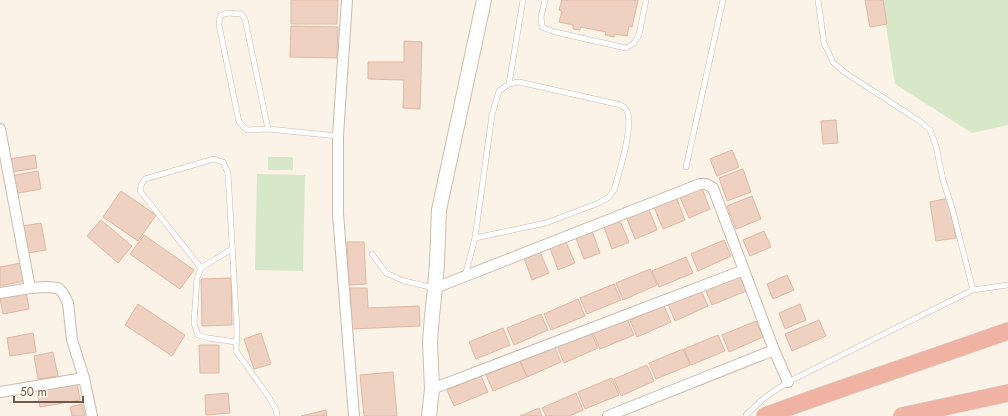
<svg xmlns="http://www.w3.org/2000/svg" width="1008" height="416" font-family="Jost,sans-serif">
<rect width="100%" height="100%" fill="#fbf2e8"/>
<path fill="#d6e8c7" d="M882 0H1008V125L972 133 895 84Z
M268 157H293V170H268Z
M257 174 305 175 303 271 255 270Z"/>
<path fill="#eed1c1" stroke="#e0b7a3" d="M291 0H338L337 24H291Z
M562 0H638L632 27 629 26 627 36 615 34 614 37 605 35 606 32 581 27 580 30 573 29V25L559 22 562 11 559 10Z
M865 0H883L887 24 870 27Z
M291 26 338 27 337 58 290 57Z
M404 41 422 42 420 109 403 108 404 80 368 79V62H404Z
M836 120 838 143 823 144 821 121Z
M732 150 739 167 717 176 710 159Z
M35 155 37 168 11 172 9 159Z
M743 169 751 192 727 201 719 178Z
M38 171 41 189 13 194 10 176Z
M701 186 710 209 689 218 679 195Z
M121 191 156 215 138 241 103 217Z
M752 196 761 219 736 229 727 206Z
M676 197 685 220 663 229 654 207Z
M949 198 956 238 936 241 930 202Z
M648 207 657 230 635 239 626 216Z
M101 220 132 246 118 263 87 236Z
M620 221 629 242 612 249 604 227Z
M41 223 46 250 28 253 23 226Z
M592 231 600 253 584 259 576 238Z
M764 231 771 247 750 256 743 240Z
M144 235 194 270 180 289 130 254Z
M724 240 731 256 698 271 691 254Z
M347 242H364L366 284 349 285Z
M566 242 575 263 558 270 550 248Z
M540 252 549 273 532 280 524 258Z
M686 257 693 273 659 287 652 271Z
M21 263 24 281 0 286V267Z
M650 269 657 285 623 300 616 283Z
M739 274 746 291 712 305 705 289Z
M787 275 794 290 773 299 767 284Z
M231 278 232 325 202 326 201 279Z
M614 284 621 300 587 314 580 298Z
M350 288H367L368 308 419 306 420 326 352 329Z
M701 290 708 306 675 321 668 304Z
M26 291 29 309 3 314 0 298Z
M578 299 585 316 551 330 544 314Z
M138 304 185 335 172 356 125 325Z
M800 304 806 320 785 329 779 313Z
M664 306 671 322 637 337 630 320Z
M541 314 548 330 514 345 507 328Z
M627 319 634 335 600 349 593 333Z
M819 320 826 336 792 351 785 334Z
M756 321 763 337 729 352 722 335Z
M503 328 510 345 476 359 469 342Z
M591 332 598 348 564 363 557 346Z
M33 333 36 352 10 356 7 338Z
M261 333 271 364 254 369 244 339Z
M718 335 725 351 691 365 684 349Z
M199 345H219V373H200Z
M554 346 561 362 527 377 520 360Z
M683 349 690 365 656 379 649 363Z
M53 352 58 376 38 379 34 356Z
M520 361 527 377 493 391 486 375Z
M647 365 654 381 621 396 614 379Z
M393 372 397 416H364L360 375Z
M481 376 488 392 454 406 447 390Z
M612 378 619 395 585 409 578 392Z
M77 383 80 400 40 407 37 390Z
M228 393 230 413 206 415 205 395Z
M576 393 583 410 569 416H546L542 408Z
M82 404 85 416H72L70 407Z
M539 408 542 416H520Z
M326 410 327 416H301Z"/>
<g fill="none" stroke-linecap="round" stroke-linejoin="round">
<defs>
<path id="lane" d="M545 0 541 17 542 27 555 32 626 48 634 43 639 35 646 0
M818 0 824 43 833 62 844 72 918 120 930 130 936 146 943 180 952 208 973 290
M509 84 523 0
M268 129 245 19 241 14 227 13 220 16 219 25 239 122 247 130 268 129 338 136
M686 167 723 0
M372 254 386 273 404 281 435 288
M201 268 232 249
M465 276 475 238 492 115 499 91 509 84 519 82 621 105C623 107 626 108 627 111 634 126 619 173 614 190L609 197 599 203 546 223 475 238
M236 342 208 338 198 335 194 323 197 278 201 268 140 191 141 185 145 179 214 159 223 162 228 173 237 331 236 351 266 393 276 409 277 416
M746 415 764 398 788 382 898 327 973 290 1008 285"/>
<path id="street" d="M347 0 338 136V214L354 416
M0 129 30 288
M435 288 700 184H706L713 188 774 350 788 382
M0 293 30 288 47 287 58 288 63 293 68 303 72 340 84 378 92 416
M432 389 744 270
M0 392 84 378
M608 416 774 350"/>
<path id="secondary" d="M429 416 432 389 430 342 432 316 435 288 437 263 439 210 484 0"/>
<path id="highway" d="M765 416C845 386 927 360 1008 331
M902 416 1008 393"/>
</defs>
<use href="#lane" stroke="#ccbaae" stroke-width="6"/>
<use href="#street" stroke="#ccbaae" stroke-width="12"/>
<use href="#secondary" stroke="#d1bcaf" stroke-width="16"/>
<use href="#highway" stroke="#d8d1cd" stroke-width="18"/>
<use href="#lane" stroke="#fff" stroke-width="5"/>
<use href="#street" stroke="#fff" stroke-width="10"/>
<use href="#secondary" stroke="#fff" stroke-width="14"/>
<use href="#highway" stroke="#f0b3a3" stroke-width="17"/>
</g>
<path d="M14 396v6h69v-6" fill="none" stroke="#73594d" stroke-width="2"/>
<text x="20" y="396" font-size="12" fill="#73594d" stroke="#fef7ee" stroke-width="3" paint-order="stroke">50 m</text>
</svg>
